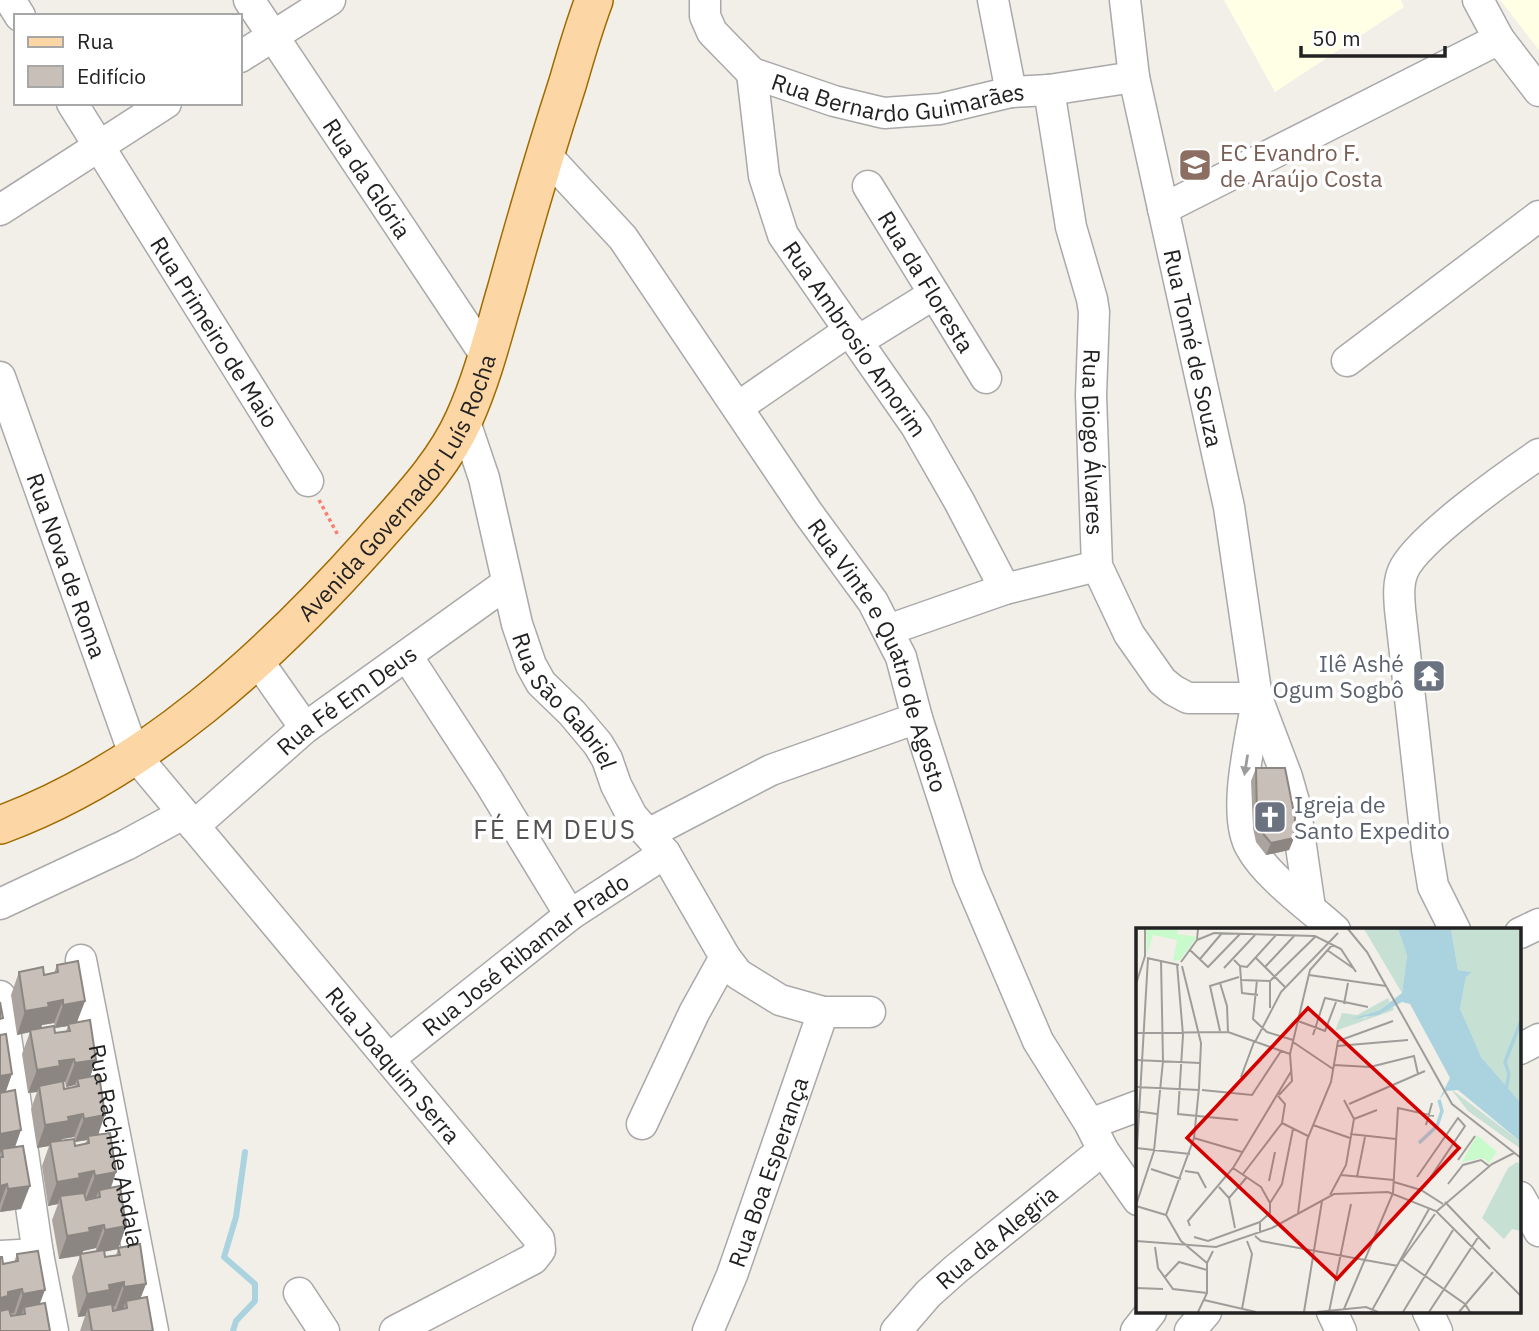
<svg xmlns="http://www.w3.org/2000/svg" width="1539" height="1331" font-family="'IBM Plex Sans',sans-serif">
<rect width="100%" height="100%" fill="#f2efe9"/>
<path fill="#ffffe5" d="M1224 0H1401L1404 7 1275 92Z
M1500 0H1539V50Z"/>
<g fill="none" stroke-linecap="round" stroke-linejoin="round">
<path stroke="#aad3df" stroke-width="6" d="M233 1331 236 1321 255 1301V1284L224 1257 236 1217 245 1152"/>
<defs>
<g id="minor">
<path d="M10 0 20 16"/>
<path id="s1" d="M249 0 486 356"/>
<path id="s2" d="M705 0V16L712 32 752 73 834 101 884 113 940 109 1011 92 1049 90 1134 77"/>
<path d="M993 0 1011 92"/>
<path id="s3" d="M1125 0 1134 77 1229 507 1257 698 1287 777 1295 805 1310 908"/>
<path d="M1478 0 1499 39 1539 91"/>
<path d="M240 57 330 0"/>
<path id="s4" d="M752 73 764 176 783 235 916 426 959 501 1005 589"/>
<path id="s5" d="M1049 90 1071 227 1092 299 1094 312 1091 395 1097 566 1129 634 1162 681 1173 690 1188 698H1257"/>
<path id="s6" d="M72 103 308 481"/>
<path id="s7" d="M545 154 623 238 808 513 873 602 901 657 917 718 968 877 1038 1041 1090 1124 1103 1150 1138 1200"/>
<path id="s8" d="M868 186 986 378"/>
<path d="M1163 209 1499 39"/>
<path d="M0 210 166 103"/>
<path d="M858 341 934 294"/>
<path d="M1347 361 1539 216"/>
<path id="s9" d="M0 377 134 754 539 1239 540 1250 533 1259 395 1331"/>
<path d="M738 407 850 330"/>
<path id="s10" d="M464 419 484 478 517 624 531 665 541 683 572 713 598 744 607 759 616 785 632 816 665 853 725 957 738 974 780 1000 823 1012H870"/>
<path d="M888 630 1005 589 1097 566"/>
<path d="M407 656 489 782 570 915"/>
<path d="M258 661 305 728"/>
<path d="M1257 700C1251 738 1231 815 1251 848 1267 877 1310 907 1335 930"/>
<path id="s11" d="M194 826 305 728 506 584"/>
<path d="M650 833 771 770 917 718"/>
<path d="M0 904 126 845 183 814"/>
<path d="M1455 930 1433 886 1427 849 1400 609C1399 596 1398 583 1403 571 1416 540 1508 475 1539 454"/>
<path d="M1520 933 1539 924"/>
<path id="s12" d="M81 960 153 1331"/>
<path d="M0 996 38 1254 53 1331"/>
<path d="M1520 1049 1539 1039"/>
<path id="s13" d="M389 1059 570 915 665 853"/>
<path d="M642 1124 694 1013 725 957"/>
<path d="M1090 1124 1138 1106"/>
<path d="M1520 1197 1539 1231"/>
<path d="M0 1256 38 1254"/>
<path d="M299 1293 324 1331"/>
<path d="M1332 1312 1341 1331"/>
<path d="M1428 1312 1437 1331"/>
<path id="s14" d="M708 1331 732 1275 823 1012"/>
<path id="s15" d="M896 1331 928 1294 956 1269 1103 1150"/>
<path d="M1136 1331 1151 1312"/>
<path d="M1190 1331 1206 1312"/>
</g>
<g id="major">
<path id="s16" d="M0 825C145 772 270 656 371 543 405 504 443 466 464 419 483 377 494 331 507 287 526 218 546 150 568 82 576 54 584 27 594 0"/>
</g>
</defs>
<use href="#minor" stroke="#a9a9a9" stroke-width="33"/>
<use href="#major" stroke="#a06b00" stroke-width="40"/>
<path stroke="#fa8072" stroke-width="3.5" stroke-dasharray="3.5 3.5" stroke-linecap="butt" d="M319 500 339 537"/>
<use href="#minor" stroke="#fff" stroke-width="30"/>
<use href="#major" stroke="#fcd6a4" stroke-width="37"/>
</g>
<path fill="#aba49e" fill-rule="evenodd" d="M1256 768 1294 838 1289 850 1266 855 1256 842 1253 828 1251 781Z
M57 965 85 1001 77 1022 96 1060 90 1077 98 1134 116 1172 111 1188 126 1226 119 1247 146 1284 140 1299 153 1331H80L85 1316 78 1317 72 1277 80 1256 59 1259 52 1220 58 1204 48 1206 42 1166 49 1146 37 1148 31 1109 37 1092 28 1093 22 1054 30 1032 17 1035 11 995 19 972 44 975 54 973ZM54 1023 55 1028 68 1026 66 1031 55 1033 41 1028 42 1025ZM63 1082H65L66 1087 75 1085V1087L64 1089ZM74 1137 75 1142 87 1140 85 1144 75 1146 62 1141V1139ZM96 1248V1251L82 1254 83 1251ZM118 1249 116 1255 105 1257 104 1252Z
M0 1035 6 1092 15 1147 21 1209 0 1212Z
M17 1254 40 1304 0 1331 3 1264 14 1262Z"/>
<path fill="#8b8681" d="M1294 838 1289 850 1266 855 1271 843Z
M63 1000 54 1023 42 1025 40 1031 30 1030V1032L17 1035 25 1011 48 1003Z
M85 1001 76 1024H68V1026L55 1028 63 1005Z
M74 1059 65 1082 39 1086 37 1092 28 1093 37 1070 59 1061Z
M96 1060 88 1083 77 1079 75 1085 66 1087 75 1063Z
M12 1074 4 1097 0 1098V1076Z
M83 1114 74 1137 62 1139 60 1144 50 1142 49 1146 37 1148 45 1125 68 1117Z
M105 1115 97 1138 88 1136 87 1140 75 1142 84 1119Z
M21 1130 13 1153 2 1149 0 1154V1134Z
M94 1171 85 1195 73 1197 60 1196 58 1204 48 1206 57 1182 79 1174Z
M116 1172 108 1195 99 1190 96 1197 86 1199 95 1176Z
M7 1184 0 1204V1186Z
M30 1186 21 1209 0 1212 8 1189Z
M104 1225 96 1248 83 1251 82 1255 59 1259 67 1236 89 1228Z
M126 1226 118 1249 96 1253 105 1230Z
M124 1282 115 1306 103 1308H88L85 1316 78 1317 87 1294 109 1285Z
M146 1284 137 1307 126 1301 123 1309 116 1310 124 1287Z
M22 1289 14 1313 2 1315 0 1319V1298L8 1292Z
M45 1290 36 1314 24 1307 21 1316 15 1317 23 1294Z"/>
<path fill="#c7bfb8" stroke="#8b8681" stroke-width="2" d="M1256 768H1285L1295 818 1294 838 1271 843 1260 830 1257 816Z
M78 961 85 1001 63 1005V1000L48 1003 49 1007 25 1011 19 972 43 967 44 975 58 972 57 965Z
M0 1002 3 1018 0 1019Z
M90 1020 96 1060 75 1063 74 1059 59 1061 60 1066 37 1070 30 1030 54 1026 55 1033 70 1031 68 1024Z
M6 1034 12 1074 0 1076V1035Z
M99 1075 105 1115 84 1119 83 1114 68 1117 69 1121 45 1125 39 1086 63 1081 64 1089 79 1086 77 1079Z
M15 1090 21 1130 0 1134V1093Z
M110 1133 116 1172 95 1176 94 1171 79 1174 80 1178 57 1182 50 1142 74 1139 75 1146 89 1143 88 1136Z
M23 1146 30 1186 8 1189 7 1184 0 1186V1157H3L2 1149Z
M120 1186 126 1226 105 1230 104 1225 89 1228 90 1232 67 1236 60 1196 84 1193 86 1200 100 1197 99 1190Z
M140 1244 146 1284 124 1287V1282L109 1285 110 1290 87 1294 80 1254 104 1250 105 1257 120 1255 118 1248Z
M38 1251 45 1290 23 1294 22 1289 8 1292V1296L0 1298V1257H2L3 1264 18 1261 17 1254Z
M147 1297 153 1331H92L88 1308 112 1304 113 1311 127 1308 126 1301Z
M45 1303 50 1331H0V1311L9 1309 11 1316 25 1314 24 1307Z"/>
<defs><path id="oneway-solid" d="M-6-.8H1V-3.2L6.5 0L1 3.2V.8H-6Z" transform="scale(1.75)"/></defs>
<use fill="#9c9c9c" href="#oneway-solid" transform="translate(1246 765) rotate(99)"/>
<defs>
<symbol id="school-square" viewBox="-11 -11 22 22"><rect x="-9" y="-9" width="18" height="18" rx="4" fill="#8d6e63" stroke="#fff"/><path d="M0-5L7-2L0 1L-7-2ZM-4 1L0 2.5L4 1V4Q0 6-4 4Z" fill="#fff"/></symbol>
<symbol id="temple-square" viewBox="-11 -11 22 22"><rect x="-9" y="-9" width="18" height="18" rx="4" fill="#6b7280" stroke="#fff"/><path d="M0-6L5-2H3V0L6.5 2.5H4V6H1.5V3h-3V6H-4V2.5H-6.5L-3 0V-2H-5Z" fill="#fff"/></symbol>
<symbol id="church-square" viewBox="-11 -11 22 22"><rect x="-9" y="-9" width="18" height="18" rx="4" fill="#6b7280" stroke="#fff"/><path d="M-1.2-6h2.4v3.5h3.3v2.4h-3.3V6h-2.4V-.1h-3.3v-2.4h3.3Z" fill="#fff"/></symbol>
</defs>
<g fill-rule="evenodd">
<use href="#school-square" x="1176" y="146" width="38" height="38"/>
<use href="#temple-square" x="1410" y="657" width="38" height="38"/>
<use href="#church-square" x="1251" y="798" width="38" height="38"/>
</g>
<g text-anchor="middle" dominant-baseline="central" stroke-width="7" stroke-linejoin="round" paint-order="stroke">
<g font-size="23" fill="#222" stroke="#fff">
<text stroke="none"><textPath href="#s2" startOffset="242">Rua Bernardo Guimarães</textPath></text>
<text stroke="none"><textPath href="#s1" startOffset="214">Rua da Glória</textPath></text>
<text stroke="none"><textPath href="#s8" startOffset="112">Rua da Floresta</textPath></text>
<text stroke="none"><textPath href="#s6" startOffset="270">Rua Primeiro de Maio</textPath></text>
<text stroke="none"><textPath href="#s4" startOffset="292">Rua Ambrosio Amorim</textPath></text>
<text stroke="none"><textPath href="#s3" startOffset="355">Rua Tomé de Souza</textPath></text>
<text stroke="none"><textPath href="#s5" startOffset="357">Rua Diogo Álvares</textPath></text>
<text stroke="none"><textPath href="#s16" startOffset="532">Avenida Governador Luís Rocha</textPath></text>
<text stroke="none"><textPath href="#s9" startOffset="200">Rua Nova de Roma</textPath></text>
<text stroke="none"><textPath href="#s7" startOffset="607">Rua Vinte e Quatro de Agosto</textPath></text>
<text stroke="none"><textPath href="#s11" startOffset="198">Rua Fé Em Deus</textPath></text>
<text stroke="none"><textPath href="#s10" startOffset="304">Rua São Gabriel</textPath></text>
<text stroke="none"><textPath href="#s13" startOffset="172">Rua José Ribamar Prado</textPath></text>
<text stroke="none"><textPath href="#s9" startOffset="805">Rua Joaquim Serra</textPath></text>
<text stroke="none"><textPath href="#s12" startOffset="189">Rua Rachide Abdala</textPath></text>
<text stroke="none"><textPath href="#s14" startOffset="170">Rua Boa Esperança</textPath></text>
<text stroke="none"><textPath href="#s15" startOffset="138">Rua da Alegria</textPath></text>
</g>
<g font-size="23" fill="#785e54" stroke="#fff" text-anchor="start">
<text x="1220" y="152">EC Evandro F.<tspan x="1220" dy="26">de Araújo Costa</tspan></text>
</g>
<g font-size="23" fill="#5b616d" stroke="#fff" text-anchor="end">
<text x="1404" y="663">Ilê Ashé<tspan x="1404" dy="26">Ogum Sogbô</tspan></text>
<text x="1294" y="804" text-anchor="start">Igreja de<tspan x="1294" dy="26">Santo Expedito</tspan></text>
</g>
<g font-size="26" letter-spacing="2" fill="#555" stroke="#fff">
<text x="555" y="829">FÉ EM DEUS</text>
</g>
</g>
<g transform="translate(1136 928)">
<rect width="385" height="385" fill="#f2efe9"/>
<path d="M228 1H262L271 26 266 65ZM315 1H385V175L345 129 331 102 324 81 330 49 335 44 322 42ZM252 70 254 74 244 82 230 86 227 91 256 77 258 82 199 103 206 85 221 87ZM315 161 385 214V221L332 183ZM381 234 385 237V303L376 301 368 311 346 290 372 240Z" fill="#c6e0d4"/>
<path d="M10 1H42L41 6 61 9 44 32 37 33 41 12 17 7 11 28ZM341 207 361 224 353 235 347 230 326 234Z" fill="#c8facc"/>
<path d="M262 1H315L322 42 336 44 330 49 324 81 345 129 385 175V214L322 162 310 163 303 172 314 150 274 76 266 74 242 87 215 91 244 82 266 65 271 27Z" fill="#aad3df"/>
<path fill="none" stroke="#aad3df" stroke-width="3.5" d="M370 161 373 146 369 134 385 93M283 215 301 198 306 183 303 172"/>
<path fill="none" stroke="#9f9d99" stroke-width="2" d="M212 1 231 24 316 176 385 230M61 12 78 5 179 8 205 21 220 44M54 22 72 39 104 6M191 22 217 40M11 30 43 37M120 30 149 59M64 31 86 5M98 32 104 38 106 65 122 67M45 34 61 12 62 1M41 36 47 107 42 186 102 192M46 38 65 115 63 160 58 210 30 287 45 313 71 335M104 38 111 39 140 7M129 39 159 7M88 40 119 7M173 47 250 58M104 52 134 53M121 52 117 91 131 104 157 112M134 53 179 9M134 53V80M84 55 91 78 92 104M0 56 9 28V1M208 76 212 55M162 93 189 103 200 74M84 103 74 58 103 49M0 105 92 104 154 126M177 107 189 70 232 79M119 114 145 64 202 5M157 114 197 141M201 118 272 112M0 132 64 135M198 137 234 139 278 128 282 146M105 149 118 114M0 159 63 162M66 162 116 167 145 123M143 167 156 153 154 126 174 42 197 16M213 176 289 143M0 183 21 186M218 191 241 182M146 195 172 208M177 197 214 210M290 197 296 175M214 206 260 211M58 210 106 224M0 220 54 226M1 220 12 30M322 232 339 208M97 240 125 259 134 275V285L124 294V305M15 241 45 251M49 243 62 245 70 260M107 246 146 195 149 176 142 168M205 247 258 252M221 249 229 209M281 249 322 190 329 198 292 253M133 253 139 224M258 254 285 262 307 276M312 256 327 237 345 232 353 238M83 259 93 270 99 300M194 267 210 237 218 191 208 172M93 270 111 249M309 274 354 321M134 275 146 256 157 201M0 277 18 223 27 133 25 32M0 278 30 287M301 283 356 236 378 225M162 286 171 212 195 154 202 113 257 93M54 298 52 293 97 240 156 142M119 308 125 313 262 338M58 309 72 313 124 294M0 313 80 319 136 300 198 266 252 264 300 283 385 368M19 319 22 340 37 361 71 365M265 331 329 376 334 384M265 333 299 286M29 349 43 334 71 342M0 360 27 361M68 372 120 384M106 381 116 326 111 313M208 381 257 265 262 180 298 188M62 384 71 365V335L77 323M168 384 186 273M181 384 230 379 242 384M193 384 215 276M235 384 293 281M267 384 317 302M293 384 343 308M323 384 357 344"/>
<path fill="#d40000" fill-opacity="0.15" stroke="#d40000" stroke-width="3.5" d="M172 80 323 220 201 351 51 210Z"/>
<rect width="385" height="385" fill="none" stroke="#222" stroke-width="3.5"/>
</g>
<rect x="14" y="14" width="228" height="91" fill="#ffffff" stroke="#a7a7a7" stroke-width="2"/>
<rect x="28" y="37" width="35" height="10" fill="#fcd6a4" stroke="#a7a7a7" stroke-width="2"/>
<text x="77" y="49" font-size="21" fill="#222222">Rua</text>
<rect x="28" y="66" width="35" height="21" fill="#c7bfb8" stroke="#a7a7a7" stroke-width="2"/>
<text x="77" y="84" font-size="21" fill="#222222">Edifício</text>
<path d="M1301 46v10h144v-10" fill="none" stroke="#222222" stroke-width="3.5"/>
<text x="1312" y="46" font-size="21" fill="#222222" stroke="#ffffff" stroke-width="5" paint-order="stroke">50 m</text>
</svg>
